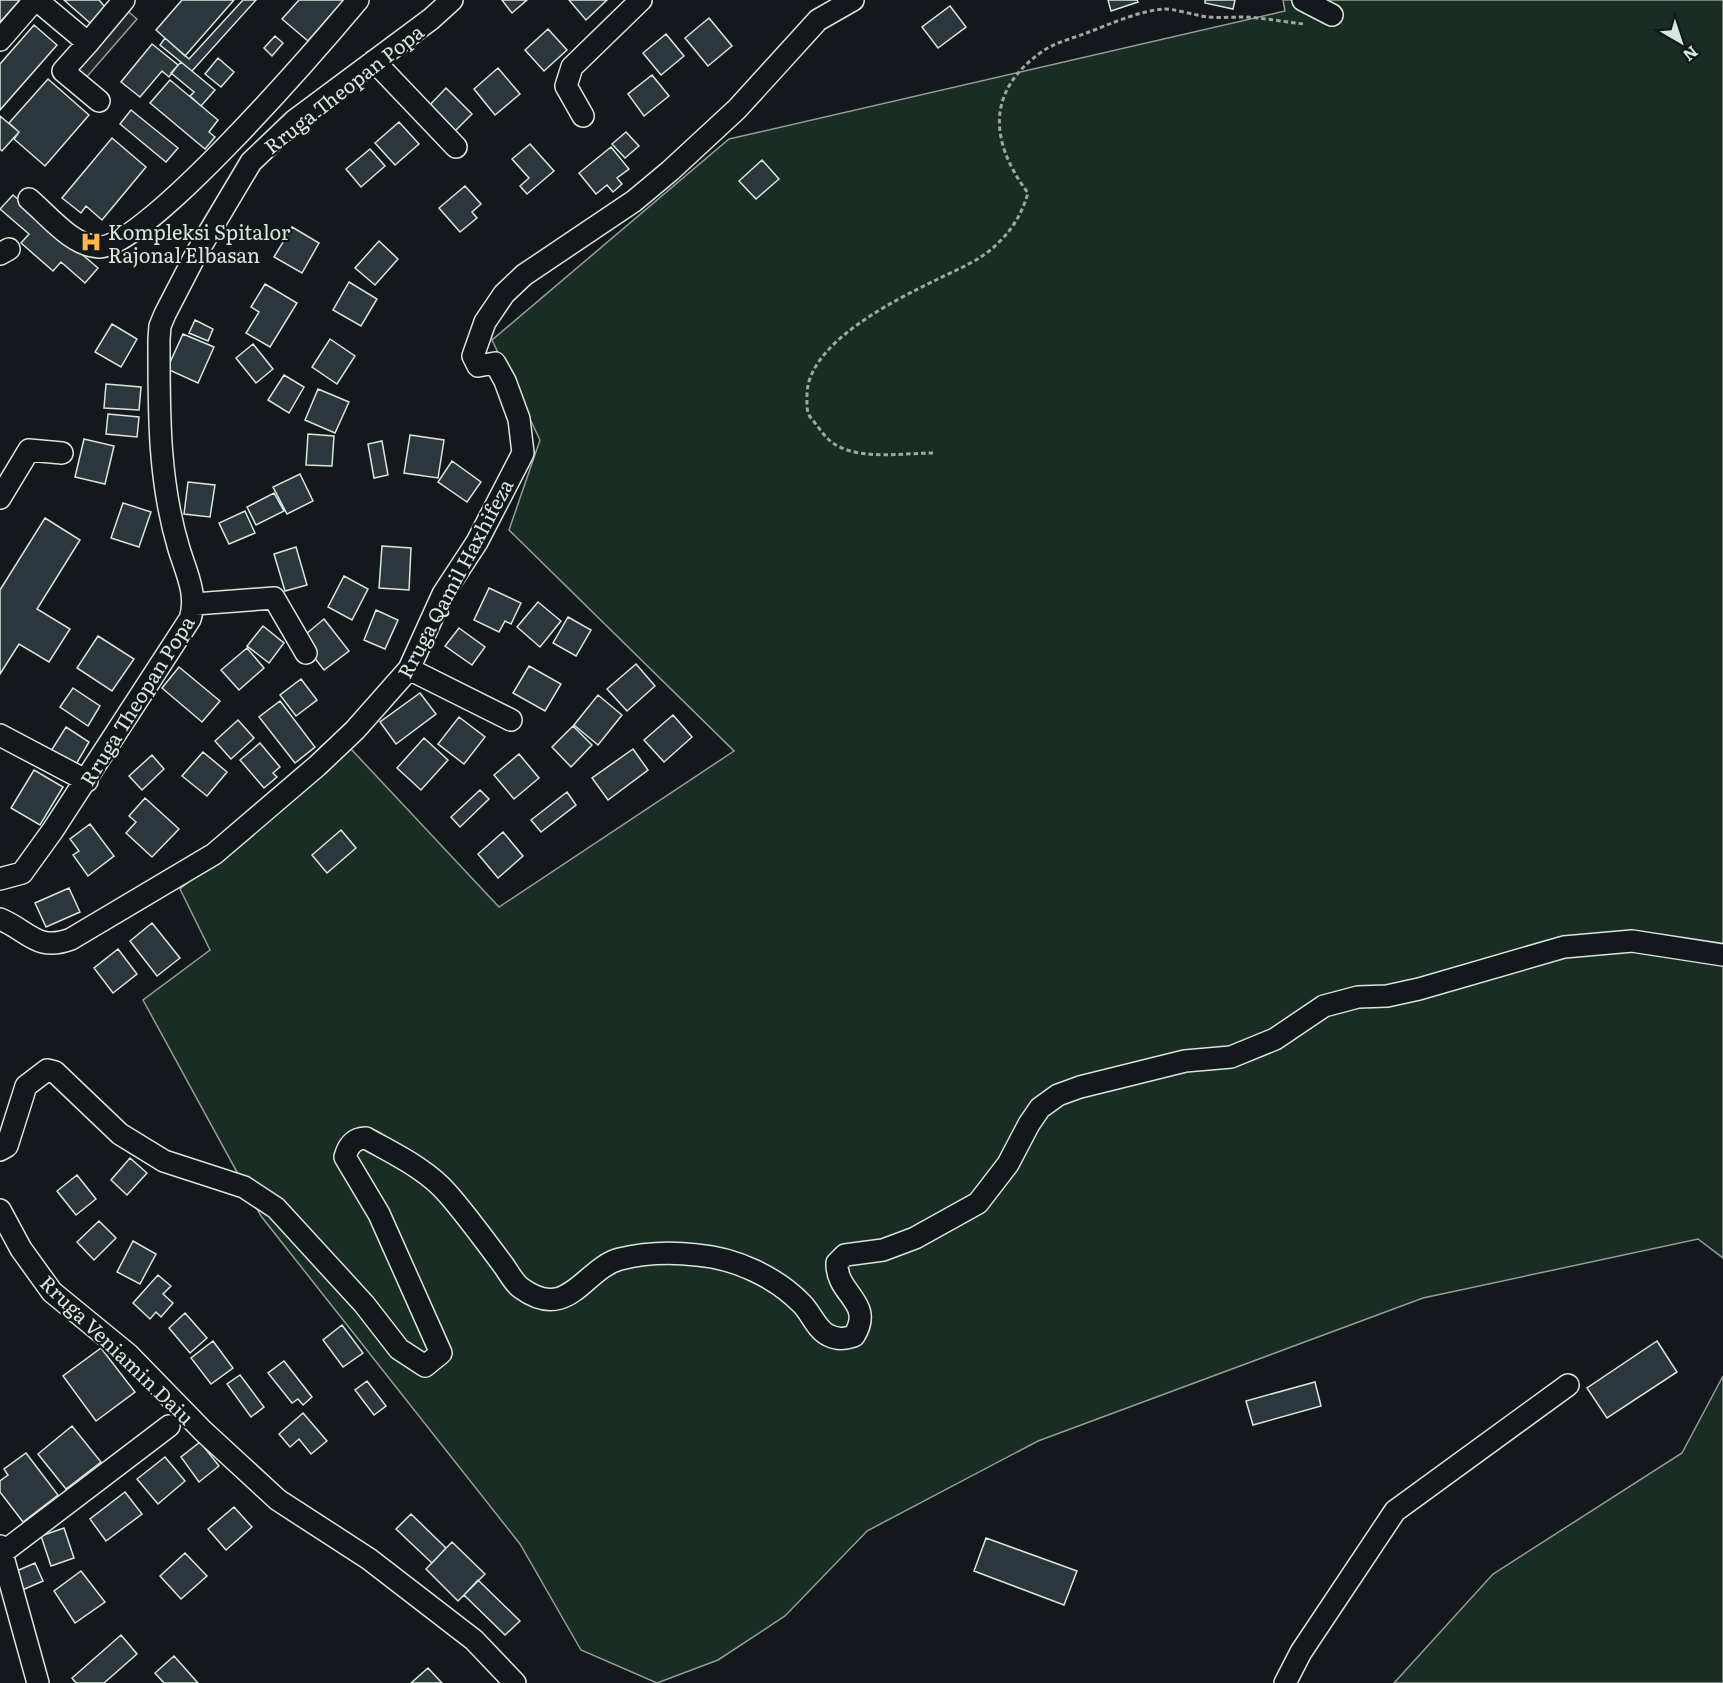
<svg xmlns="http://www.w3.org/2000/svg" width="1723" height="1683" font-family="Literata,serif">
<rect width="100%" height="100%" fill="#14181c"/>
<path fill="#1a2d24" stroke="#939e99" stroke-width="1.5" d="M1283 0H1723V1258L1698 1239 1423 1298 1038 1441 867 1531 785 1616 718 1660 657 1683 581 1650 520 1544 261 1216 143 1000 210 950 180 889 351 749 499 907 734 751 509 530 540 440 492 340 729 139 1285 11Z
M1723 1376V1683H1394L1493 1574 1682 1453Z"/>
<path fill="#24282b" stroke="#939e99" stroke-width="1.5" d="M123 7 137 19 84 80 70 68Z"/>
<path fill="#2c363c" stroke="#d8e6dc" stroke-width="1.5" d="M0 0H20L0 22Z
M64 0H99L105 7 90 23Z
M182 0H234L185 56 156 30Z
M243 0H256L192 71 160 45 165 38 189 59Z
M299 0H352H344L308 41 282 19Z
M502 0H527L512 13Z
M569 0H607L586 20Z
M1108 0H1137L1138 2 1111 11Z
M1205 0H1235L1233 9 1205 3Z
M950 6 966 27 938 48 922 27Z
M709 18 732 46 708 66 685 38Z
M34 25 57 45 0 110V64Z
M548 29 567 50 544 71 525 50Z
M666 34 684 56 661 75 643 53Z
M275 36 283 43 272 56 264 48Z
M152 44 178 65 169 77 162 71 140 97 121 82Z
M218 58 234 72 221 87 205 74Z
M181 62 215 90 201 106 190 96 194 92 171 73Z
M498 68 520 94 495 115 474 89Z
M652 75 669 96 644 116 628 94Z
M48 79 89 115 45 166 14 139 19 132 9 123Z
M170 80 218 120 209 132 215 137 205 149 150 103Z
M446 88 472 114 450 136 424 111Z
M131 110 178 148 166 162 120 124Z
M0 116 19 132 2 151 0 149Z
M399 122 419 144 395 165 375 143Z
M626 132 639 146 625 158 612 144Z
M112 138 146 167 102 220 86 206 81 213 62 198Z
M530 144 554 171 527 194 520 186 529 178 512 159Z
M611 147 629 169 617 178 622 184 613 192 607 185 596 194 579 173Z
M370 149 385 166 361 187 346 169Z
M762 160 779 179 756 199 739 181Z
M465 186 481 204 472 212 477 218 460 232 439 208Z
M13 195 98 268 85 283 61 262 53 271 21 243 29 234 0 209Z
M292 227 319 243 302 273 274 257Z
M379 241 398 259 375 285 355 268Z
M349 282 377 299 361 326 333 310Z
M265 284 297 303 270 347 246 333 259 312 251 307Z
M195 320 213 329 208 341 189 333Z
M112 324 137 339 121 367 95 352Z
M183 334 214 347 198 383 167 369Z
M330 339 355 356 337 384 312 367Z
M253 344 273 369 256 383 236 358Z
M284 375 304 387 289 413 268 400Z
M106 384 141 387 139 410 104 408Z
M318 389 349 402 335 433 305 420Z
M108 414 139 417 137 437 106 434Z
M308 434 334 436 332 466 306 465Z
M410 435 444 440 438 478 404 473Z
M84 439 114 446 105 484 75 477Z
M382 441 388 475 374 478 368 444Z
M452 461 481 482 467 502 438 482Z
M300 474 313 501 287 514 273 487Z
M188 482 215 485 210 517 184 514Z
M274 493 284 511 256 525 247 507Z
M123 503 151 512 139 547 111 538Z
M245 511 255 533 229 544 219 523Z
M45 518 80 540 37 609 70 629 49 662 19 644 0 674V590Z
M382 546 411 548 409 590 379 588Z
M296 547 307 585 285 591 274 554Z
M344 576 368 589 352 620 328 607Z
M489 588 521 603 511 624 505 621 499 632 474 620Z
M538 602 561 621 540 647 517 627Z
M376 610 398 620 385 649 364 640Z
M568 617 591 630 576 656 553 643Z
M324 619 349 651 324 670 300 639Z
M263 626 284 643 269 663 247 646Z
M459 628 485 647 472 665 445 646Z
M98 636 134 659 112 691 77 668Z
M247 648 264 668 239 690 221 670Z
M636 664 655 686 627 711 607 689Z
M636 664 655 686 627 711 607 689Z
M529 666 561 684 545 711 513 693Z
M179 667 220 701 202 722 162 688Z
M301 679 317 700 296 716 280 695Z
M73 688 100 706 88 726 60 707Z
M420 693 436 714 396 744 380 722Z
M598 695 622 715 598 745 574 725Z
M280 701 315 747 295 763 259 717Z
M673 715 692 737 664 762 644 740Z
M459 717 485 737 464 764 438 744Z
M238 720 254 738 231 759 215 741Z
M573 726 592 745 571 767 552 747Z
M66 727 89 742 75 766 51 751Z
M424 738 448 760 421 790 397 768Z
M260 743 280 767 273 773 277 777 264 788 240 760Z
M633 749 648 770 608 800 592 778Z
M203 752 227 772 207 796 182 776Z
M519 754 539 778 514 799 494 775Z
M152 755 164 769 142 790 129 776Z
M34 770 63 787 40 825 11 808Z
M480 790 489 799 460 827 451 817Z
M567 792 576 805 541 832 531 820Z
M145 798 179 829 152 857 126 833 136 822 129 816Z
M90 824 114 856 88 876 73 855 79 851 70 839Z
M341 830 356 848 327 873 312 855Z
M503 832 523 856 498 878 478 854Z
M69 888 80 912 46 927 35 903Z
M152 923 180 958 157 976 130 941Z
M118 949 137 974 113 993 94 968Z
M130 1158 147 1173 127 1195 111 1180Z
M77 1175 96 1199 76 1215 57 1191Z
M99 1221 116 1238 94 1260 77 1242Z
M133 1241 156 1254 140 1284 117 1272Z
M158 1275 171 1286 163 1294 173 1303 161 1317 156 1312 150 1319 133 1303Z
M185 1313 207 1338 190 1353 169 1328Z
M342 1325 363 1353 343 1367 323 1340Z
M213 1341 233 1368 211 1384 191 1358Z
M1657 1341 1677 1372 1607 1418 1587 1388Z
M101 1348 135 1392 96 1421 63 1376Z
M284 1361 312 1397 303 1405 298 1399 292 1403 268 1373Z
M240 1375 264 1407 251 1417 227 1384Z
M367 1381 386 1406 374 1415 355 1390Z
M1315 1382 1321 1406 1253 1425 1246 1401Z
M303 1413 327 1441 311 1454 299 1439 290 1447 279 1434Z
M72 1426 101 1462 66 1489 38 1454Z
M200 1442 219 1466 199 1482 181 1457Z
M26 1453 58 1495 23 1522 0 1492V1481L8 1475 4 1469Z
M165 1457 185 1481 158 1504 137 1479Z
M125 1492 142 1514 106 1541 90 1519Z
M234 1507 252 1527 226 1550 208 1529Z
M411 1514 446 1548 432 1563 396 1529Z
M64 1528 74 1558 51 1566 41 1536Z
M986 1538 1077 1571 1064 1605 974 1571Z
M452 1542 485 1574 458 1601 426 1569Z
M185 1553 207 1576 181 1599 160 1576Z
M35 1563 43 1581 20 1591 12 1573Z
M81 1571 105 1602 75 1623 54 1591Z
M478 1580 520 1621 505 1635 464 1595Z
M121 1635 137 1654 104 1683H76L72 1678Z
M174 1656 198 1683H164L155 1673Z
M428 1668 442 1683H411Z"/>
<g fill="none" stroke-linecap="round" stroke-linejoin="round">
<defs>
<path id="minor" d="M1303 0 1332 15
M0 40 33 2H39L88 43 124 0
M88 43 63 71 99 101
M374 61 456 147
M583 116 566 86 572 67 641 0
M29 199C48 215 72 246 99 247 146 248 322 43 358 0
M0 254 9 249
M0 498 29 450 62 453
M195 604 274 598 306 653
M409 669 511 720
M0 735 87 781
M0 879 22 873 53 830 190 619C198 595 186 572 179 549 158 480 159 410 159 339L160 326 165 314 195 256 251 162 294 121 431 19 452 0
M0 919C29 931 37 952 71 939L214 854 317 766 355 730 409 669 443 594 477 542 523 453 519 419 505 381 495 363 478 366 473 356 485 322 504 294 524 275 634 201 670 171 737 109 818 20 853 0
M0 1150 7 1146 26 1086 47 1070 55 1072 120 1134 164 1161 244 1187 276 1208 364 1304 399 1349 425 1366 441 1353 379 1214 345 1157C348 1146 354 1138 366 1138 394 1154 427 1169 448 1194 468 1217 486 1242 504 1266 509 1273 514 1283 521 1288 569 1323 584 1268 620 1259 644 1253 672 1252 697 1255 735 1258 776 1277 802 1304 811 1313 817 1330 828 1335 838 1340 844 1339 854 1336 875 1302 836 1295 837 1263L845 1255 883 1250 915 1238 978 1203 1008 1164 1029 1124 1040 1108 1058 1095 1080 1087 1185 1061 1231 1057 1275 1039 1324 1006 1358 997 1387 996 1419 989 1564 947 1632 941 1723 955
M0 1210 21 1249 52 1292 129 1355 203 1431 278 1500 369 1559 474 1640 515 1683
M0 1546 38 1683
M2 1553 169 1426
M1285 1683 1301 1652 1395 1511 1568 1385"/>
</defs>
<use href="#minor" stroke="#d8e6dc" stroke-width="24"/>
<path stroke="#9da8a2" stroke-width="3" stroke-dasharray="4.5 3" stroke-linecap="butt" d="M933 453C902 453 852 462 828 439 822 433 817 425 811 418 806 412 807 405 807 397 805 344 895 300 936 280 956 270 982 260 998 243 1013 229 1022 213 1028 193 990 142 985 91 1043 51 1056 42 1074 38 1089 32 1110 24 1142 10 1164 9 1171 8 1198 16 1208 17 1221 18 1233 17 1245 17 1265 18 1285 22 1304 24"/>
<use href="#minor" stroke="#14181c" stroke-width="21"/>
</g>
<defs>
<symbol id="hospital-bare" viewBox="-9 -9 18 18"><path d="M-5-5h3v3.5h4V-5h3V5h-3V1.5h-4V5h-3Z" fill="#ffb74d" stroke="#14181c" stroke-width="2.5" paint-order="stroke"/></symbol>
</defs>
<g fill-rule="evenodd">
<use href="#hospital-bare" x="76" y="227" width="30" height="30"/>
</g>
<g text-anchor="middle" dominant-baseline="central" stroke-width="4.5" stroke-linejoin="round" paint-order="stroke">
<g font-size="20" fill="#d8e6dc" stroke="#14181c">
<text transform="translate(343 88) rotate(-38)">Rruga Theopan Popa</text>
<text transform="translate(454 578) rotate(-62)">Rruga Qamil Haxhifeza</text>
<text transform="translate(136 700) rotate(-58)">Rruga Theopan Popa</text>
<text transform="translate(118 1349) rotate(44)">Rruga Veniamin Daiu</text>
</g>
<g font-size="20" fill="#d8e6dc" stroke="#14181c" text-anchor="start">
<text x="108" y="231">Kompleksi Spitalor<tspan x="108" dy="23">Rajonal Elbasan</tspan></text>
</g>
</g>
<g transform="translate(1681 42) rotate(141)" stroke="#14181c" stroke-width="4.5" paint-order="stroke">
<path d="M0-4.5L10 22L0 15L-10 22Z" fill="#d8e6dc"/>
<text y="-9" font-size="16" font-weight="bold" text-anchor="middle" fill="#d8e6dc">N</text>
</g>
</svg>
